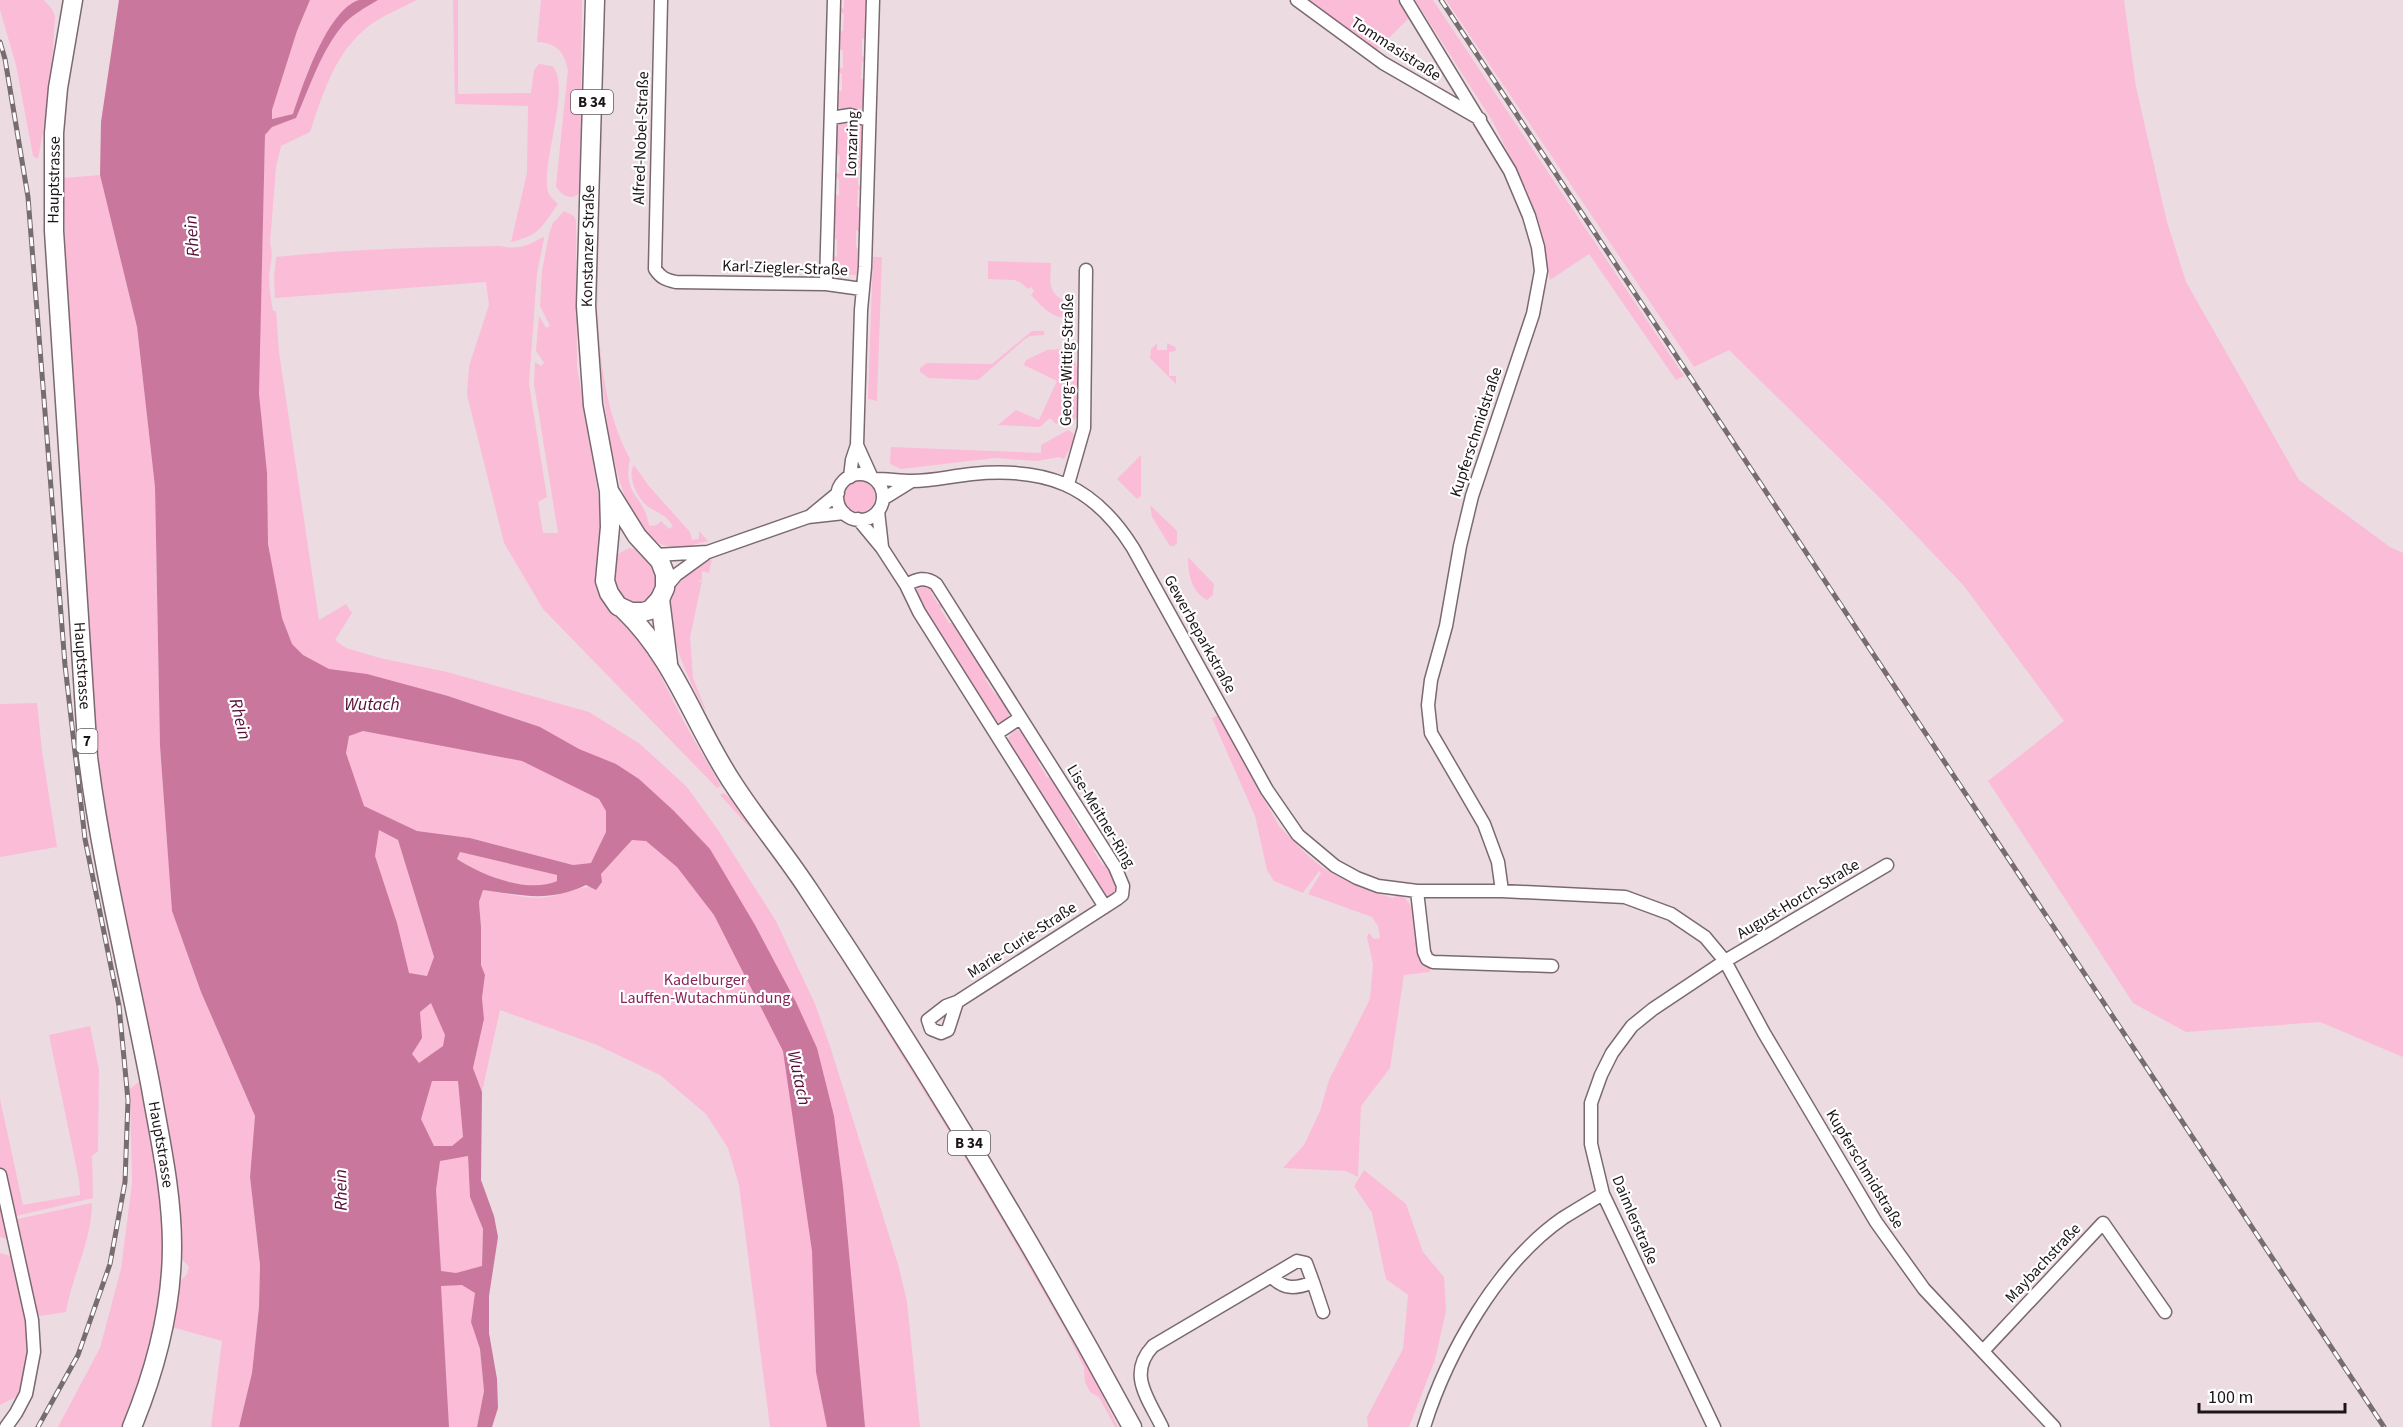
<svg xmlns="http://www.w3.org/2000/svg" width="2403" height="1427" font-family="'Source Sans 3',sans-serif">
<rect width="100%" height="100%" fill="#eddbe2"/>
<path fill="#fbbcd7" d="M0 0H44L52 9 55 16 50 94 38 159 33 156 16 65 0 10Z
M310 0H359L337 17 309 68 293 114 272 119V110L297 31Z
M378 0H417C405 6 391 12 379 19 337 45 325 88 310 132L281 146 276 167 270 243C274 256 270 264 269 277 269 288 271 300 273 311H276L279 352 319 620 346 604 352 613 335 640 346 648 380 658 447 672 589 712 640 744 687 787 718 830 776 921 815 1004 831 1049 898 1264 907 1302 920 1427H770L739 1185 728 1148 706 1114 660 1075 597 1045 500 1010 482 1092 473 1068 484 1019 482 998 485 975 481 965V927L479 902 482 890C503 892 527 900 547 897 560 896 583 885 592 887L607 866 591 863 573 865 470 838 417 831 385 816 390 836 398 840 434 957 429 972 444 1025 449 1081H458L463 1137 454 1158 468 1156 470 1197 483 1229 482 1267 463 1271 475 1293 471 1322 480 1349 484 1391 477 1427H361L216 509 261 300 265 135 272 127 296 118C310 87 321 51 343 25 352 15 366 7 378 0Z
M453 0H458V94L531 93 534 70 539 64 552 66C573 84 538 171 549 194 551 198 555 201 558 204 541 228 540 235 511 242L527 173 528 106 455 104Z
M541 0H582L580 192C572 202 560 195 556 186L568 70C564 51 556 43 537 42Z
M844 0H868L869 43 862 38V56L869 61 868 65 862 61 861 78 868 83 864 106 860 111 839 108 835 87 842 92V74L835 69 836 65 843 69V51L836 46 837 28 843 32 844 14 837 9V5L844 9Z
M1308 0H1398L1409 18 1376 51Z
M1415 0H1433L1684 376 1676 380 1589 254 1550 280 1536 214 1525 187 1493 122Z
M1446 0H2124L2136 87 2167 222 2186 282 2299 480 2390 547 2403 553V1057L2320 1022 2186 1032 2133 1003 1988 781 2064 721 1964 586 1884 502 1729 350 1694 367Z
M840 124C846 125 857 123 861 126 868 131 865 163 865 171L858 167V185L864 190V193L858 189 857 206 864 212 863 234 856 230V247L863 252 860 271 855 275 833 274 830 271V253L837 257V240L830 235 832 192 839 196V179L832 173 833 170 839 174 840 156 833 151C833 142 834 130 840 124Z
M100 175 137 327 155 487 160 746 172 911 201 992 255 1116 250 1177 260 1265 259 1307 252 1373 239 1427H211L222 1341 172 1327 178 1283 187 1274 189 1267 179 1256 98 782 68 321 63 178Z
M564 211 574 216 576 221 577 367 602 518 596 574 597 585 606 605 626 622 648 651 685 724 721 786 717 788 543 609 504 543 467 395 469 366 489 305 486 282 275 298 274 277 276 257C351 249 425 247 500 246 517 250 528 246 543 237L544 239 537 273 529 384 547 497 538 502 543 533H558L534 384 535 362 541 366 544 363 536 351 539 316 546 328 550 326 540 306 542 271 549 234 553 223Z
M599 215C598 296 591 385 630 459 622 497 645 495 649 526L657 525 661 521 669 529 673 526C666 515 660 514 650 508 639 501 626 477 634 465L648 485 690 532 692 540 699 539V531L708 541C691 546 671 551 655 541 595 502 596 283 597 216Z
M873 257H882L877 401 868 399Z
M988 261 1051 263C1051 270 1049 282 1052 289 1056 301 1075 301 1073 316 1054 322 1043 307 1031 295L1034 291 1031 287 1028 289 1020 282 1014 280 988 279Z
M1032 331H1044V335L1030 336 1025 339 978 380 929 378 920 372V368L927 363 992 364Z
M1157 343V350H1167V343L1175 347 1176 351 1169 352V376H1176V384L1150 358 1151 349Z
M1063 349C1084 355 1079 398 1079 416L1073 421 1056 424 1050 418 1040 427 998 425 1016 410 1039 420 1057 381 1026 366 1024 365 1026 360 1047 350Z
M1068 430 1073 433 1075 439 1064 459 1059 457 1037 461 995 458 901 469 890 464 891 447 1041 453V445Z
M1141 455V496L1137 499 1117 479Z
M843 497a16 16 0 1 1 32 0a16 16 0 1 1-32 0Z
M1150 505 1177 531V543L1174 546H1170L1152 517Z
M629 548C652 551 656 570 657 590L642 605 627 603 613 588 616 555Z
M1188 557 1214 584 1213 595 1207 600C1191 591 1188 574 1188 557Z
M712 559 709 573 702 571V579L698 582 702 581 690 637 693 678 707 713C690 684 652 609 680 578 688 569 702 564 712 559Z
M924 584 933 587 938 592H931L938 604 946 605 948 608H940L949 623H958L993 679H985L995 694 1003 695 1008 705 1009 716 1002 722H995L986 713 918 605 917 587Z
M37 703 42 751 57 847 0 857V704Z
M1218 715 1279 826C1294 841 1310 860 1328 871 1348 883 1371 892 1393 898L1397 895 1404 897 1410 904 1430 967V972L1404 975 1390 1068 1361 1106 1358 1177 1346 1171 1283 1168 1304 1145 1320 1111 1329 1080 1370 999 1373 964 1367 937 1369 933 1374 939 1380 938 1378 926 1372 917 1308 894 1321 873 1319 871 1303 893 1274 881 1267 870 1255 816 1212 718Z
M1016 730C1030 732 1038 751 1046 762H1038L1047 777 1055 778 1079 814H1071L1080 829 1088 830 1101 850H1093L1103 865H1111C1115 877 1121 887 1111 897L1104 896 1011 753C1008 742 1005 737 1016 730Z
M723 793C732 797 757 829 767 839L964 1148 1069 1328 1118 1427H1115L1099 1397 1090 1392 1085 1382 1084 1367 1067 1333 1009 1232 961 1151 832 943 765 844 720 795Z
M460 852 557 875V882C526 894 483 876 457 859Z
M90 1026 99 1070 98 1151 92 1156 93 1198 12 1217 29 1320 30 1350 22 1394 0 1405V1253L11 1256 10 1240 0 1237V1099L23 1205 80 1195 79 1180 49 1035Z
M139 1082 158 1155 166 1231 164 1294 145 1368 123 1427H58L100 1348 121 1269 132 1183 130 1089Z
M1364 1170 1406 1204 1423 1252 1444 1277 1446 1311 1435 1360 1409 1427H1368L1367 1417 1403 1349 1408 1295 1386 1279 1372 1213 1354 1186Z
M92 1203C92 1241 72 1275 66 1312L40 1316 37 1315 13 1220Z"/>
<path fill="#ca779d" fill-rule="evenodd" d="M119 0H310L297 31 272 110V119L293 114C303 85 327 10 359 0 364 0 372 0 378 0 366 7 352 15 343 25 321 51 310 87 296 118L272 127 265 135 259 394 267 473 268 544 282 618 292 644 303 655 329 669 367 674 448 696 540 727 579 749 616 764 639 779 674 811 710 849 755 925 796 1002 817 1048 834 1116 843 1187 865 1427H827L816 1372 812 1251 783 1051 714 915 677 867 646 841 632 840 601 874 602 882 596 890 586 885C548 903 522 895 483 890L479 902 481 927V965L485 975 482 998 484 1019 473 1068 482 1092 481 1180 494 1216 498 1237 489 1296V1333L497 1379 498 1408 492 1427H477L484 1391 480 1349 471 1322 475 1293 462 1285 441 1286 449 1427H239L252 1373 259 1307 260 1265 250 1177 255 1116 201 992 172 911 160 746 155 487 137 327 100 175 101 122ZM363 731 522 761 599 799 606 811V832L591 863 573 865 470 838 417 831 364 806 346 753 349 736ZM379 830 398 840 434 957 427 976 409 973 397 923 375 856ZM460 852 557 875V881C528 894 481 875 457 859ZM431 1003 445 1035 443 1046 419 1063 412 1054 422 1038 420 1012ZM432 1081H458L463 1137 452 1146H434L421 1119ZM468 1156 470 1197 483 1229 482 1266 456 1273 441 1271 436 1190 440 1161Z"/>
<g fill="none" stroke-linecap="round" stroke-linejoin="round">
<defs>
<path id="street" d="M661 0 655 269C661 278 666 280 676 282L826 284 862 289
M1297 0 1383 63 1480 119
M1406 0 1510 171 1529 216 1538 247 1541 271 1533 314 1472 496 1460 546 1446 626 1431 680 1428 705 1431 733 1484 824 1498 862 1502 891
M831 118 850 115 869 120
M826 284 834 0
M857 445 871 476
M837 497a23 23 0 1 1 46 0a23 23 0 1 1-46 0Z
M850 477 852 460 857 445 861 310 865 267 873 0
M875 479C887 479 900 481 912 481 932 481 952 476 972 474 1045 467 1093 484 1133 548L1267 790 1298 835 1335 866 1357 878 1378 886 1417 891H1502L1625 897 1671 914 1705 937 1725 961 1764 1033 1876 1222 1924 1289 2054 1427
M1068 484 1084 428 1086 270
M883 499 912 481
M878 511 882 547
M809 517 838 493
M858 519 882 548 906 585
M656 555 708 552 808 517 844 513
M665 588 676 575 705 554
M996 734 1020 718
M1417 891 1424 952 1427 959 1433 962 1552 966
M957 1002 948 1030 941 1033 931 1029 928 1020 946 1006 957 1002 1117 899 1122 895 1123 886 1115 867 936 584C925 576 917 579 906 585L919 612 1105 907
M0 1175 32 1320 34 1352 26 1394 16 1413 6 1427
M1313 1282 1323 1312
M1983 1351 2103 1223 2165 1312
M1162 1427C1148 1398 1127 1374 1153 1346L1297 1261 1306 1263 1313 1282C1296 1289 1284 1290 1271 1276
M1424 1427C1447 1353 1498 1263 1563 1218 1576 1210 1589 1202 1603 1194
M1714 1427 1603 1194 1591 1144V1103L1601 1075 1612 1053 1632 1026 1653 1009 1725 961 1887 865"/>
<g id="primary">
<path id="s1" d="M73 0 58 88 54 133V231L88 757C102 868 130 977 151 1088 160 1140 172 1192 172 1246 172 1307 155 1371 132 1427"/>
<path d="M595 0 586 306 593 405 609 491 610 527 605 581 609 593 618 606 631 612H643L650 610 660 599 665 588V574L660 561 637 536 609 491"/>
<path d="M660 599 668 663"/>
<path d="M624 610C676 660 695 727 734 785 758 822 786 855 810 892 925 1065 1033 1244 1132 1427"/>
</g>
</defs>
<use href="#street" stroke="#7a6a70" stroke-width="15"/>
<use href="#primary" stroke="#7a6a70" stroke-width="21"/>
<use href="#street" stroke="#fff" stroke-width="12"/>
<use href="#primary" stroke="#fff" stroke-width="18"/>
<defs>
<path id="rail" d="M1441 0 2384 1427
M0 42 5 59 28 197 65 665 85 839 119 1006 128 1100 125 1182 110 1264 78 1355 38 1427"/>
</defs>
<use href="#rail" stroke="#776c70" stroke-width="5"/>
<use href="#rail" stroke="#fff" stroke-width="3" stroke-dasharray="9" stroke-linecap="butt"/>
</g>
<g text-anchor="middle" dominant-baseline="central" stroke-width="4.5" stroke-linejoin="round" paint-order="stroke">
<g fill="#fff" stroke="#605b5d" stroke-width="1.5">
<rect x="571" y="90" width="42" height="24" rx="4.5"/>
<rect x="76.5" y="729" width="21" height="24" rx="4.5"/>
<rect x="948" y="1131" width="42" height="24" rx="4.5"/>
</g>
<g font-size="15" font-weight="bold" fill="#1c1518">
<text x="592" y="102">B 34</text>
<text x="87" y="741">7</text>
<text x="969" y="1143">B 34</text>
</g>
<g font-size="16" fill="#1c1518" stroke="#fff">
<text transform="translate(1396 49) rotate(33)">Tommasistraße</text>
<text transform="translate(641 138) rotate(-88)">Alfred-Nobel-Straße</text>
<text transform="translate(852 144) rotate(-88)">Lonzaring</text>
<text transform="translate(54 180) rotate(-89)">Hauptstrasse</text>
<text transform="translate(588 246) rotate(-89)">Konstanzer Straße</text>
<text transform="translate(785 268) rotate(2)">Karl-Ziegler-Straße</text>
<text transform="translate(1067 360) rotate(-89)">Georg-Wittig-Straße</text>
<text transform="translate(1476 432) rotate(-72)">Kupferschmidstraße</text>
<text transform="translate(1200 634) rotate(61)">Gewerbeparkstraße</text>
<text stroke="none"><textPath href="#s1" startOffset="668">Hauptstrasse</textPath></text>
<text transform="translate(1101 816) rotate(59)">Lise-Meitner-Ring</text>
<text transform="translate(1798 899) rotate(-31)">August-Horch-Straße</text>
<text transform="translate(1022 940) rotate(-33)">Marie-Curie-Straße</text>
<text stroke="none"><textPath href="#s1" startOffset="1154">Hauptstrasse</textPath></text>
<text transform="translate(1865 1169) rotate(59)">Kupferschmidstraße</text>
<text transform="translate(1635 1220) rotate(67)">Daimlerstraße</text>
<text transform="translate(2043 1263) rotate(-47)">Maybachstraße</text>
</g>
<g font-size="16" fill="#87255a" stroke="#fff">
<text x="705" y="980">Kadelburger<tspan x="705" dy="18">Lauffen-Wutachmündung</tspan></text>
</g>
<g font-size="18" font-style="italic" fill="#590e38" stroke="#fff">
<text transform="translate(192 236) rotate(-94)">Rhein</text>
<text x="372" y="704">Wutach</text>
<text transform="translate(240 719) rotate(76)">Rhein</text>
<text transform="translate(799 1078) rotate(78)">Wutach</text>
<text transform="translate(341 1190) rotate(-91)">Rhein</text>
</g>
</g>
<path d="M2199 1403v9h146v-9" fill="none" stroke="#1c1518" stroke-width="3"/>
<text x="2208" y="1403" font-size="18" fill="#1c1518" stroke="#ffffff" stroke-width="4.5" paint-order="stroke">100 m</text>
</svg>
